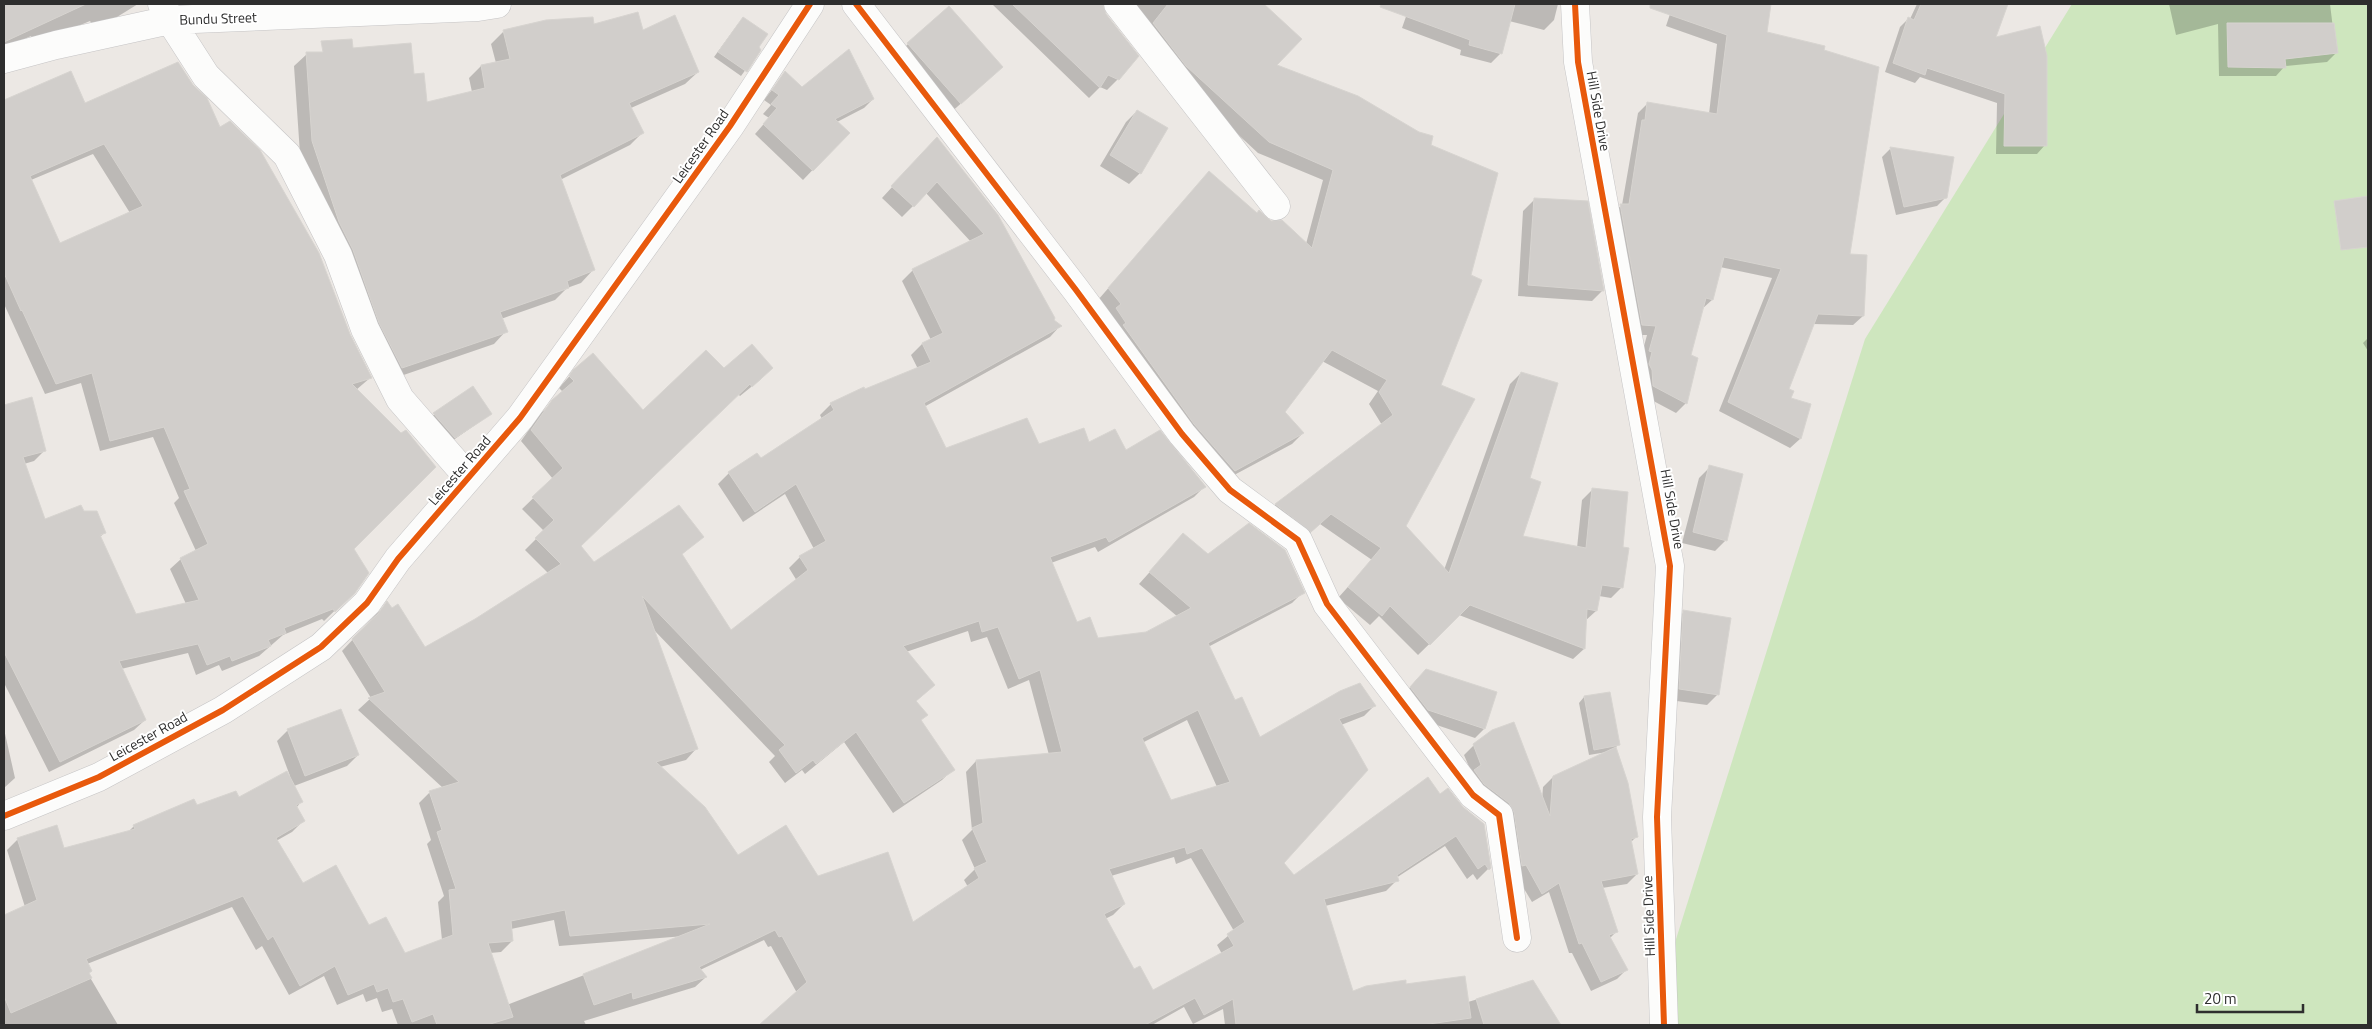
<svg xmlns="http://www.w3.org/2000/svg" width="2372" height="1029" font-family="'Titillium Web',sans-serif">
<rect width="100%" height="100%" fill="#ece8e4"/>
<path fill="#cee6be" d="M2072 4H2368V1025H1649L1865 339Z"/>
<path fill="#0003" fill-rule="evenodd" d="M4 4H138L96 30 90 21 35 44 31 36 4 48Z
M992 4H1102L1118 79 1107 90 1100 87 1089 98Z
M1118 4H1262L1300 39 1274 65 1430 146 1440 386 1405 526 1444 570 1510 384 1521 373 1529 479 1521 537 1577 548 1582 500 1592 490 1621 548 1622 587 1611 598 1599 596 1596 611 1585 621 1584 649 1573 659 1459 615 1418 655 1379 616 1370 625 1338 598 1372 560 1320 524 1300 542 1265 515 1276 504 1382 425 1369 404 1378 391 1322 361 1283 412 1303 433 1292 444 1223 481 1098 300 1199 184 1306 244 1323 180 1258 153 1176 77Z
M1407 4H1558L1554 20 1544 30 1509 21 1501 53 1491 63 1460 55 1461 50 1402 28 1410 5Z
M1664 4H1770L1765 33 1849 255 1863 316 1853 325 1813 324 1787 390 1789 399 1809 405 1800 439 1790 448 1719 411 1772 278 1720 267 1712 300 1702 309 1689 356 1686 403 1676 413 1644 396 1640 361 1647 335H1633L1611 214 1622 205 1638 113 1648 103 1709 114 1717 44 1666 26 1670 14 1661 11Z
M1917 4H2007L1994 39 2045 145 2037 154H1996L1997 103 1920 77 1915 83 1885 72 1900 27 1908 19H1910Z
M2169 4H2330L2336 53 2327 62 2285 66 2276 76H2219L2218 24 2176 35Z
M738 24 760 50 741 76 714 57Z
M593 26 642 31 698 72 685 84 631 108 643 132 630 145 560 180 593 270 581 283 567 288 555 300 501 319 506 331 494 344 389 380 300 154 294 66 307 54 413 76 426 103 472 92 469 78 481 66 496 63 491 44 504 31Z
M908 44 990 78 949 114 897 55Z
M70 73 84 105 219 129 349 335 370 378 356 390 434 467 272 421 354 592 324 621 322 619 283 635 259 656 222 671 219 665 196 675 188 653 121 669 145 720 134 730 49 772 4 683V406L31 399 44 451 34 461 24 464 45 520 83 513 105 532 100 537 135 615 186 604 170 569 181 559 196 551 174 503 179 498 153 437 100 451 81 383 45 394 4 304V101ZM93 154 130 213 59 245 31 180Z
M785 73 801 89 873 99 864 108 837 122 848 133 803 180 755 134 769 118 763 114 771 105 764 100Z
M1137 111 1140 173 1129 184 1100 166 1126 122Z
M1891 148 1946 197 1937 206 1896 215 1882 157Z
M926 150 1052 320 1060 326 1050 337 924 407 945 450 1089 443 1126 452 1205 486 1194 497 1098 552 1095 547 1051 563 1076 624 1097 639 1146 633 1178 617 1139 584 1183 535 1208 555 1303 592 1292 603 1208 647 1234 702 1260 739 1374 706 1364 716 1341 725 1282 863 1294 876 1427 779 1490 867 1477 880 1473 874 1467 879 1445 846 1396 878 1397 880 1386 891 1325 906 1352 992 1405 986 1468 1002 1533 982 1560 1025H1225L1223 1009 1193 1024 1184 1007 1152 1025H762L797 993 771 946 768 947 764 940 700 970 706 977 695 987 584 1021 586 1025H398L392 1009 382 1012 377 998 366 1002 363 994 337 1005 324 976 289 995 262 946 256 950 232 907 87 964 88 974 118 1025H4V917L25 907 7 850 18 839 64 850 127 833 134 826 194 800 196 806 238 799 290 776 277 741 288 730 358 755 347 766 294 786 302 801 296 808 303 821 292 832 276 841 303 885 369 926 404 954 442 940 438 902 444 896 427 844 431 840 419 803 430 792 443 788 358 710 371 698 342 651 387 603 424 648 476 620 549 574 525 550 544 531 522 509 553 479 521 441 541 413 563 392 559 388 574 371 643 412 724 370 761 379 740 396 738 394 580 546 594 563 702 537 681 555 731 632 797 581 789 568 800 557 814 549 785 494 743 522 718 484 729 473 757 455 760 460 822 419 820 415 831 404 918 369 911 355 922 344 931 340 902 281 913 270 971 242 926 193 902 217 882 198ZM653 629 775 756 769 762 785 783 802 770 805 774 844 742 893 813 942 780 953 769 920 721 915 702 934 685 906 652 968 631 971 642 987 637 1008 689 1029 680 1049 755 976 761 966 772 972 830 962 840 975 869 964 880 968 887 912 924 817 877 737 857 660 767 686 760 696 749ZM1187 720 1217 787 1171 802 1142 743ZM1174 857 1176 864 1191 858 1234 931 1217 945 1222 954 1152 991 1133 971 1105 919 1113 915 1124 904 1111 876ZM554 920 559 946 685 936 507 1005 490 953 501 952 512 941 511 929Z
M1534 200 1603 290 1592 301 1518 296 1523 211Z
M2368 338V351L2363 343Z
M473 387 491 414 449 443 428 419Z
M1710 467 1726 540 1715 551 1682 543 1699 478Z
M1684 612 1718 694 1707 705 1669 700 1673 623Z
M1417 679 1484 729 1475 738 1419 719 1402 697Z
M1584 697 1619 744 1615 748 1637 836 1630 843 1637 874 1627 884 1602 888 1617 931 1610 938 1626 970 1617 979 1591 991 1572 953H1569L1549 892 1532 902 1515 874 1464 755 1474 745 1542 800 1543 787 1553 777 1607 752 1589 755 1579 703Z
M4 729 15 778 4 788Z"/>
<path fill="#d1cecb" stroke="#d7d4d0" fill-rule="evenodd" d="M4 4H86L4 42Z
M1012 4H1103L1106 14 1139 56 1119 80 1108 75 1100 88Z
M1168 4H1264L1302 39 1277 65 1358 96 1419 132 1433 136 1431 145 1498 173 1471 275 1482 280 1441 385 1475 399 1406 526 1449 573 1521 372 1558 383 1530 478 1541 482 1523 536 1586 548 1592 488 1628 492 1623 547 1629 548 1623 588 1602 585 1597 611 1587 609 1585 649 1470 605 1430 645 1390 606 1382 616 1348 587 1381 548 1331 514 1311 532 1275 504 1393 415 1379 392 1387 380 1332 350 1285 412 1304 433 1235 471 1194 424 1123 325 1126 323 1116 308 1121 304 1108 288 1209 171 1257 213 1259 210 1271 221 1282 220 1312 248 1333 170 1269 142 1186 66 1153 23Z
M1381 4H1515L1502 54 1469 45 1470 40 1380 7Z
M1650 4H1771L1767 32 1825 46 1824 50 1879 67 1850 254 1867 255 1864 316 1818 314 1789 389 1794 391 1791 398 1811 404 1801 439 1728 402 1781 269 1724 257 1713 300 1706 298 1691 355 1698 358 1687 404 1653 386 1652 370 1649 364 1652 352 1649 351 1656 326 1642 325 1620 204H1629L1642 120H1645L1647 102 1717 114 1727 35 1650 8Z
M1921 4H2008L1996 37 2040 26 2047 56V146H2004L2005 94 1927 68 1925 75 1893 63 1908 17 1914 20Z
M949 6 1003 67 961 104 907 43Z
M638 12 643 30 675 15 699 72 629 103 644 133 560 175 595 270 567 281 569 288 500 312 508 332 402 368 379 323 353 250 339 222 312 141 306 52H323L321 41 352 39 353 48 411 43 414 74 424 73 427 102 485 88 481 65 510 59 503 30 546 20 593 17 594 24Z
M743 17 768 34 759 47 761 50 747 72 718 52Z
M2227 23H2334L2338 53 2285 59 2286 68 2228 67Z
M849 49 874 99 835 119 850 133 813 171 763 124 777 108 771 104 779 95 772 90 785 71 802 87Z
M178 62 193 85 207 98 220 127 230 121 260 150 319 253 350 334 372 378 352 384 401 433 406 430 436 467 354 549 369 573 355 593 335 612 333 609 284 628 286 633 268 640 271 646 232 661 230 656 207 665 198 644 119 661 146 720 60 762 4 652V405L32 397 46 451 23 457 45 519 81 505 84 511H97L106 533 100 535 136 614 199 600 180 558 208 544 184 491 190 489 164 427 110 441 92 373 56 384 22 310 21 311 4 273V100L71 71 85 103ZM104 144 143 206 60 243 30 176Z
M1137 110 1168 128 1141 174 1110 155Z
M937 137 998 215 1055 318 1054 320 1062 326 924 403 946 448 1027 418 1039 444 1084 428 1089 442 1115 429 1126 450 1160 430 1206 487 1109 542 1106 537 1050 557 1077 622 1090 617 1098 638 1146 632 1191 608 1149 572 1183 533 1208 554 1249 523 1285 550 1305 593 1208 643 1235 700 1242 697 1260 737 1340 691 1360 683 1376 706 1339 719 1368 770 1284 863 1294 875 1428 777 1440 794 1448 788 1463 807 1484 824 1491 868 1489 870 1485 864 1478 869 1456 836 1397 875 1399 881 1324 899 1353 991 1366 986 1406 980V984L1465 976 1471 1018 1422 1025H1236L1233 999 1204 1015 1195 998 1145 1025H759L807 982 782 936 779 937 775 930 699 967 707 977 633 999 632 992 594 1005 583 974 710 924 570 936 565 910 511 921 513 941 488 943 513 1017 487 1025H437L433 1014 412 1022 403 999 393 1002 388 988 377 992 374 984 348 995 335 966 300 986 273 936 268 940 243 896 86 959 92 971 89 973 92 978 11 1013 4 996V915L37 900 17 838 57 825 64 848 135 829 133 825 194 799 197 805 236 791 239 797 287 771 303 802 296 805 305 821 276 838 303 883 336 865 369 925 386 917 405 953 453 935 449 890 456 889 437 832 442 830 429 791 459 782 368 698 385 692 352 639 378 614 387 601 392 608 398 604 425 647 475 619 561 564 535 538 554 520 532 497 563 468 531 430 552 400 574 381 569 376 573 370 593 353 643 410 706 350 724 368 752 344 773 368 752 387 750 384 581 546 594 562 679 505 704 537 682 554 731 630 808 570 799 556 826 541 796 484 755 512 728 472 757 453 761 458 834 410 830 403 864 387 865 389 931 362 922 343 943 333 912 269 984 234 937 182 914 207 891 186ZM642 596 785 745 779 750 796 773 813 760 816 764 856 732 904 803 955 770 921 720 928 715 916 701 935 685 903 646 979 621 982 632 998 627 1019 679 1040 670 1062 752 976 760 983 823 972 828 987 862 974 868 979 878 913 922 888 852 818 876 786 825 738 855 705 807 656 762 698 749ZM1198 710 1230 782 1171 800 1142 738ZM1185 847 1187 854 1202 848 1245 922 1227 934 1234 946 1153 990 1140 966 1134 969 1104 914 1125 904 1109 869Z
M1890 147 1954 157 1947 198 1904 207Z
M2368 196V247L2341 250 2334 201Z
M1534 198 1588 201 1604 291 1528 285Z
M473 386 492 414 455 438 433 413Z
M1709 465 1743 474 1727 541 1693 532Z
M1683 610 1731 618 1719 695 1679 689Z
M1426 669 1497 692 1485 729 1428 710 1410 687Z
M1610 692 1620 745 1594 750 1584 696Z
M341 709 359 755 305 776 287 729Z
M1514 722 1550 816 1553 776 1616 747 1628 783 1638 837 1631 839 1638 874 1601 881 1618 932 1609 935 1628 970 1601 982 1582 943 1579 944 1559 883 1542 894 1526 865 1522 866 1514 812 1509 803 1484 784 1474 770 1481 765 1473 744 1492 730Z
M1533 980 1561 1025H1484L1476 999Z"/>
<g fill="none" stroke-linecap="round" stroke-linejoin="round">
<defs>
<path id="minor" d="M162 4 170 20 206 76 287 155 338 255 365 329 400 399 468 477
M856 4 1076 290 1182 434 1230 490 1298 540 1327 604 1473 795 1499 815 1517 938
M1118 4 1276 206
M1575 4 1578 62 1670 566 1657 817 1664 1025
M4 59 56 45 170 20 478 7 497 4
M4 816 99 777 223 710 321 647 367 603 398 559 520 418 730 126 810 4"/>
</defs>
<use href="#minor" stroke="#c5c4c5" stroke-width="29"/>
<use href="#minor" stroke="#fcfcfb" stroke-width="28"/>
<defs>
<path id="cycleway" d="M856 4 1076 290 1182 434 1230 490 1298 540 1327 604 1473 795 1499 815 1517 938
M1575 4 1578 62 1670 566 1657 817 1664 1025
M4 816 99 777 223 710 321 647 367 603 398 559 520 418 730 126 810 4"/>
</defs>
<use href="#cycleway" stroke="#fff" stroke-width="9"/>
<use href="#cycleway" stroke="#e8590c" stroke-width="6"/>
</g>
<g text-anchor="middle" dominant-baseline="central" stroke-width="4" stroke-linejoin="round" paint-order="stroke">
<g font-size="14" fill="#2e2e2e" stroke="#fff">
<text transform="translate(218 18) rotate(-2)">Bundu Street</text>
<text transform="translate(1599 111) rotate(80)">Hill Side Drive</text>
<text transform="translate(700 146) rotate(-55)">Leicester Road</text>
<text transform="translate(459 470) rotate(-49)">Leicester Road</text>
<text transform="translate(1673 509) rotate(80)">Hill Side Drive</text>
<text transform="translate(148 736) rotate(-29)">Leicester Road</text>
<text transform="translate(1648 916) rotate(-92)">Hill Side Drive</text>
</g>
</g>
<rect width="2372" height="1029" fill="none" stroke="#2e2e2e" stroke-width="10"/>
<path d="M2197 1004v8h106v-8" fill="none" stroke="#2e2e2e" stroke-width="2.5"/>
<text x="2204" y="1004" font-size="15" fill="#2e2e2e" stroke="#ffffff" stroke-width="4" paint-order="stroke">20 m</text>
</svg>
